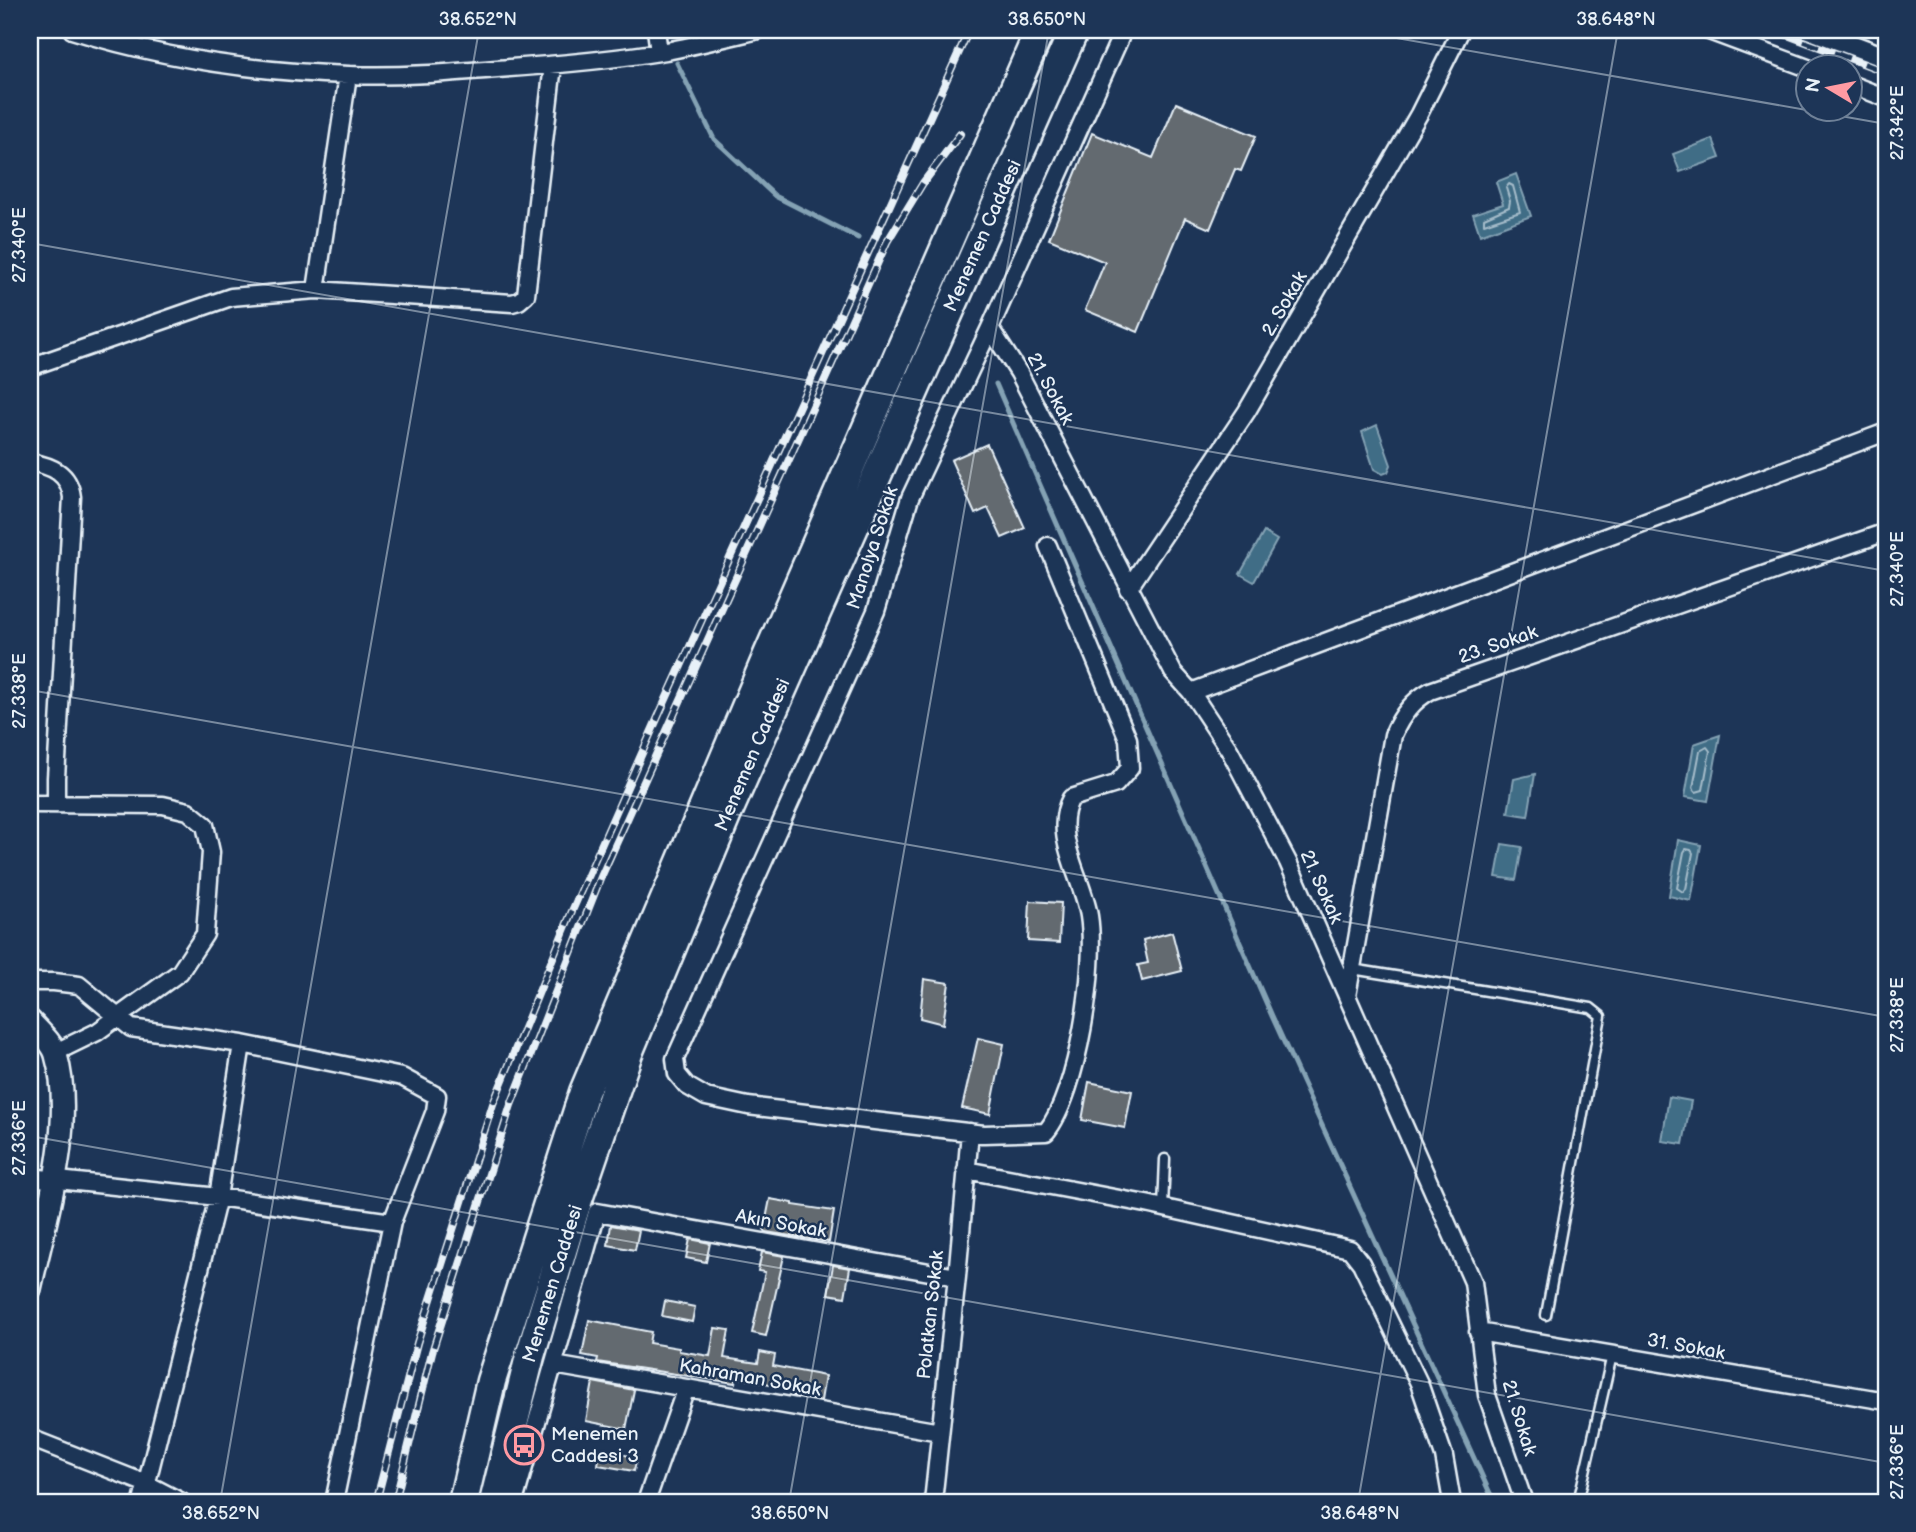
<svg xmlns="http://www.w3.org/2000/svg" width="1916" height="1532" font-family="'Balsamiq Sans',sans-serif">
<rect width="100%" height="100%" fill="#1d3557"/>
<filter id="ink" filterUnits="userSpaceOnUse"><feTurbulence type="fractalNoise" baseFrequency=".0143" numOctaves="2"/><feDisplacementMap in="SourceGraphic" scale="14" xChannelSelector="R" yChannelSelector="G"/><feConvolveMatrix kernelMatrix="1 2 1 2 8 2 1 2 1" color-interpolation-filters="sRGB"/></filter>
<g filter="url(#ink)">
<path fill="#416d86" stroke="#84a2b4" stroke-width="2" d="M1713 139 1720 158 1680 172 1673 154Z
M1516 174 1531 216 1480 235 1473 214 1503 204 1496 182Z
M1377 425 1391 465 1388 472 1383 474 1374 469 1362 432Z
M1264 532 1277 540 1254 582 1240 574Z
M1720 735 1708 801 1685 797 1694 744Z
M1535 774 1528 816 1508 813 1514 779Z
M1678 840 1701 845 1691 901 1669 896Z
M1502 844 1522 847 1516 880 1496 877Z
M1669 1097 1691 1101 1683 1144 1662 1141Z"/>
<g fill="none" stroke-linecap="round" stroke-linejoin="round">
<path stroke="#a5bcca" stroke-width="2" d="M1509 184 1513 186 1520 212 1484 224V218L1509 207 1510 201 1506 188Z
M1707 747 1710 751 1703 790 1696 792 1693 788 1700 751Z
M1686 849 1691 850 1693 853 1686 889 1683 892 1677 888 1684 852Z"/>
<path stroke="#84a2b4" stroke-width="5" d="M672 30V35
M677 63 714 139 775 196 858 238
M996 384 1272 1016 1494 1502"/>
</g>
<path fill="#646b70" stroke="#e8f1f8" stroke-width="2" d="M1176 103 1256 136 1241 171 1235 169 1210 229 1185 218 1138 332 1085 310 1105 262 1049 239 1092 133 1153 158Z
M987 444 1025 528 1002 538 988 508 975 514 951 460Z
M1030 901 1061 903 1059 943 1028 941Z
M1172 932 1182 971 1142 981 1138 965 1148 963 1143 940Z
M924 979 949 983 943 1024 920 1018Z
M978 1038 1004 1044 990 1114 962 1108Z
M1089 1082 1132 1091 1125 1128 1082 1120Z
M770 1199 793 1203V1205L834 1211 829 1242 766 1232 764 1229Z
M611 1225 639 1230 635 1250 608 1245Z
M690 1239 710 1243 706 1262 686 1258Z
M762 1252 784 1256 766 1336 752 1333 765 1272 758 1271Z
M833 1265 850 1268 845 1297 828 1294Z
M665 1301 695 1307 692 1322 662 1316Z
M589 1320 651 1332 649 1343 679 1348V1351L710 1356 715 1328 729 1330 724 1358 758 1363 760 1352 775 1355 773 1366 825 1376 821 1401 793 1395 794 1389 736 1377 735 1383 597 1362 598 1358 582 1355Z
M593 1382 634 1390 626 1429 586 1421Z
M600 1451 637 1457 634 1471 598 1465Z"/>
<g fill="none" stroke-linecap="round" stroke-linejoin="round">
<defs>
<path id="service" d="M1352 969 1591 1008 1601 1016 1546 1315
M1163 1208 1165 1159
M1578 1502 1612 1355"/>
<path id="minor" d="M72 30C161 58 256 72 349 75 399 77 448 73 497 69 554 65 611 60 666 51 697 45 728 37 759 30
M656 30 659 52
M1706 30 1808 68
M1850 84 1886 98
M316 290 348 75
M990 328 1019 373 1173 672 1191 692 1230 751 1288 862 1473 1282 1487 1395 1524 1502
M30 367 231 297 316 290 512 303 519 301 526 295 553 65
M30 462C52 466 69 473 72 497L56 778V804
M1048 546 1128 739 1130 768 1116 784 1071 798C1051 835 1083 878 1089 916 1097 966 1078 1093 1046 1132L984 1134 748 1106 706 1097 687 1086 677 1074 675 1059 876 611 910 498 990 328 1120 38
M1128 589 1247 411 1419 114 1461 30
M1191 692 1886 432
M30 804 163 805 188 811 205 825 211 852 205 934 180 972 97 1032 56 1052
M30 982H54L79 985 131 1028 242 1044 402 1077 437 1096 435 1111 392 1222 334 1502
M1347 996 1393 735C1401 716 1412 701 1430 691L1886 532
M966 1170 1146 1204 1350 1249 1361 1263 1419 1383 1444 1456 1452 1502
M30 1177 218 1197 392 1222
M1478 1332 1886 1401
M554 1365 940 1432
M30 1438 147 1484 182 1502
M142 1502 218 1197 242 1044
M514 1502 597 1212 957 1277
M646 1502 686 1388
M933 1502 957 1277 970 1132"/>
<path id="tertiary" d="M1810 30 1886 59
M30 1021C38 1030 53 1043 56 1055 76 1124 45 1220 30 1289"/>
<path id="trunk" d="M463 1502 491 1381 584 1092 768 655 1040 30
M494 1502 530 1356 575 1208 628 1053 727 814 1074 30"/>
</defs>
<use href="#service" stroke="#e8f1f8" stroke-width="13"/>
<use href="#minor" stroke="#e8f1f8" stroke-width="21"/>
<use href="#tertiary" stroke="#e8f1f8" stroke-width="26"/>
<use href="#trunk" stroke="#e8f1f8" stroke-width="33"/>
<use href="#service" stroke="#1d3557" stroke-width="8"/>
<use href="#minor" stroke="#1d3557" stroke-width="16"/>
<use href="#tertiary" stroke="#1d3557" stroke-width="21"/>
<use href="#trunk" stroke="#1d3557" stroke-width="28"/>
<defs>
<path id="rail" d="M1774 30 1886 72
M376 1502 417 1343 493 1104 572 911 658 717 969 30
M395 1502 432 1352 511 1105 601 877 887 242 923 183 960 134"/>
</defs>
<use href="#rail" stroke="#e8f1f8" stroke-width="8"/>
<use href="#rail" stroke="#1d3557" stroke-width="5" stroke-dasharray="16" stroke-linecap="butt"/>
</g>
</g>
<path fill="none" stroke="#e8f1f8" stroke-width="2" stroke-opacity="0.45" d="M1351 30 1886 124M30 243 1886 571M30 690 1886 1017M30 1136 1886 1463M220 1502 479 30M789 1502 1049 30M1358 1502 1618 30"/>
<defs>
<symbol id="bus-ring" viewBox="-11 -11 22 22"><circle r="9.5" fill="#1d3557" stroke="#ff9aa2" stroke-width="1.5"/><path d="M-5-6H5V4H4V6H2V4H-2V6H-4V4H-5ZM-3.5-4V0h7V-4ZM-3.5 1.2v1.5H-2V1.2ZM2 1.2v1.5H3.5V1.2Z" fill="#ff9aa2"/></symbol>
</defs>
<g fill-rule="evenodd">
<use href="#bus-ring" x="502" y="1423" width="44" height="44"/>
</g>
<g text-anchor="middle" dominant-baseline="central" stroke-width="5" stroke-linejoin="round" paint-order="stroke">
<g font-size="19" fill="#e8f1f8" stroke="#1d3557">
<text transform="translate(983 236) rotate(-66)">Menemen Caddesi</text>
<text transform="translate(1285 304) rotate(-60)">2. Sokak</text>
<text transform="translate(1050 389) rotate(62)">21. Sokak</text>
<text transform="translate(873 548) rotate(-72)">Manolya Sokak</text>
<text transform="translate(1498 645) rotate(-19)">23. Sokak</text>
<text transform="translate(753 755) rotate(-67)">Menemen Caddesi</text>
<text transform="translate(1321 887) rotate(66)">21. Sokak</text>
<text transform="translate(781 1224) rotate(10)">Akın Sokak</text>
<text transform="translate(553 1284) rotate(-73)">Menemen Caddesi</text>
<text transform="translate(931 1315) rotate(-84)">Polatkan Sokak</text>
<text transform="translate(1686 1347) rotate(10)">31. Sokak</text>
<text transform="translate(750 1378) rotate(10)">Kahraman Sokak</text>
<text transform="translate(1519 1418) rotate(73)">21. Sokak</text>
</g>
<g font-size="19" fill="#e8f1f8" stroke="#1d3557" text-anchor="start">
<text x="551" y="1434">Menemen<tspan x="551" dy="22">Caddesi 3</tspan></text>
</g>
</g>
<rect width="1916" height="1532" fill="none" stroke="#1d3557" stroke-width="77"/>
<g transform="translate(1829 88) rotate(280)"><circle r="33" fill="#1d3557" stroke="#6e8097" stroke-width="2"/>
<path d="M0-5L12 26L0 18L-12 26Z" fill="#ff9aa2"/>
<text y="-10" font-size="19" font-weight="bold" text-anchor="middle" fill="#e8f1f8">N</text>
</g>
<rect x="38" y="38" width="1840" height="1456" fill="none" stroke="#e8f1f8" stroke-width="2.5"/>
<g font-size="18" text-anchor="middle" fill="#e8f1f8">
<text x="478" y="25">38.652°N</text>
<text x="1047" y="25">38.650°N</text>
<text x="1616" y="25">38.648°N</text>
<text transform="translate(1897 123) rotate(-90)" y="6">27.342°E</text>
<text transform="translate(19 245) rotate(-90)" y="6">27.340°E</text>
<text transform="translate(1897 569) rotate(-90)" y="6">27.340°E</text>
<text transform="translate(19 691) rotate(-90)" y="6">27.338°E</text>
<text transform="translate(1897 1015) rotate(-90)" y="6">27.338°E</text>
<text transform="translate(19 1138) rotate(-90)" y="6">27.336°E</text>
<text transform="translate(1897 1462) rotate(-90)" y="6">27.336°E</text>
<text x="221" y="1519">38.652°N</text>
<text x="790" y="1519">38.650°N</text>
<text x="1360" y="1519">38.648°N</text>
</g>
</svg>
